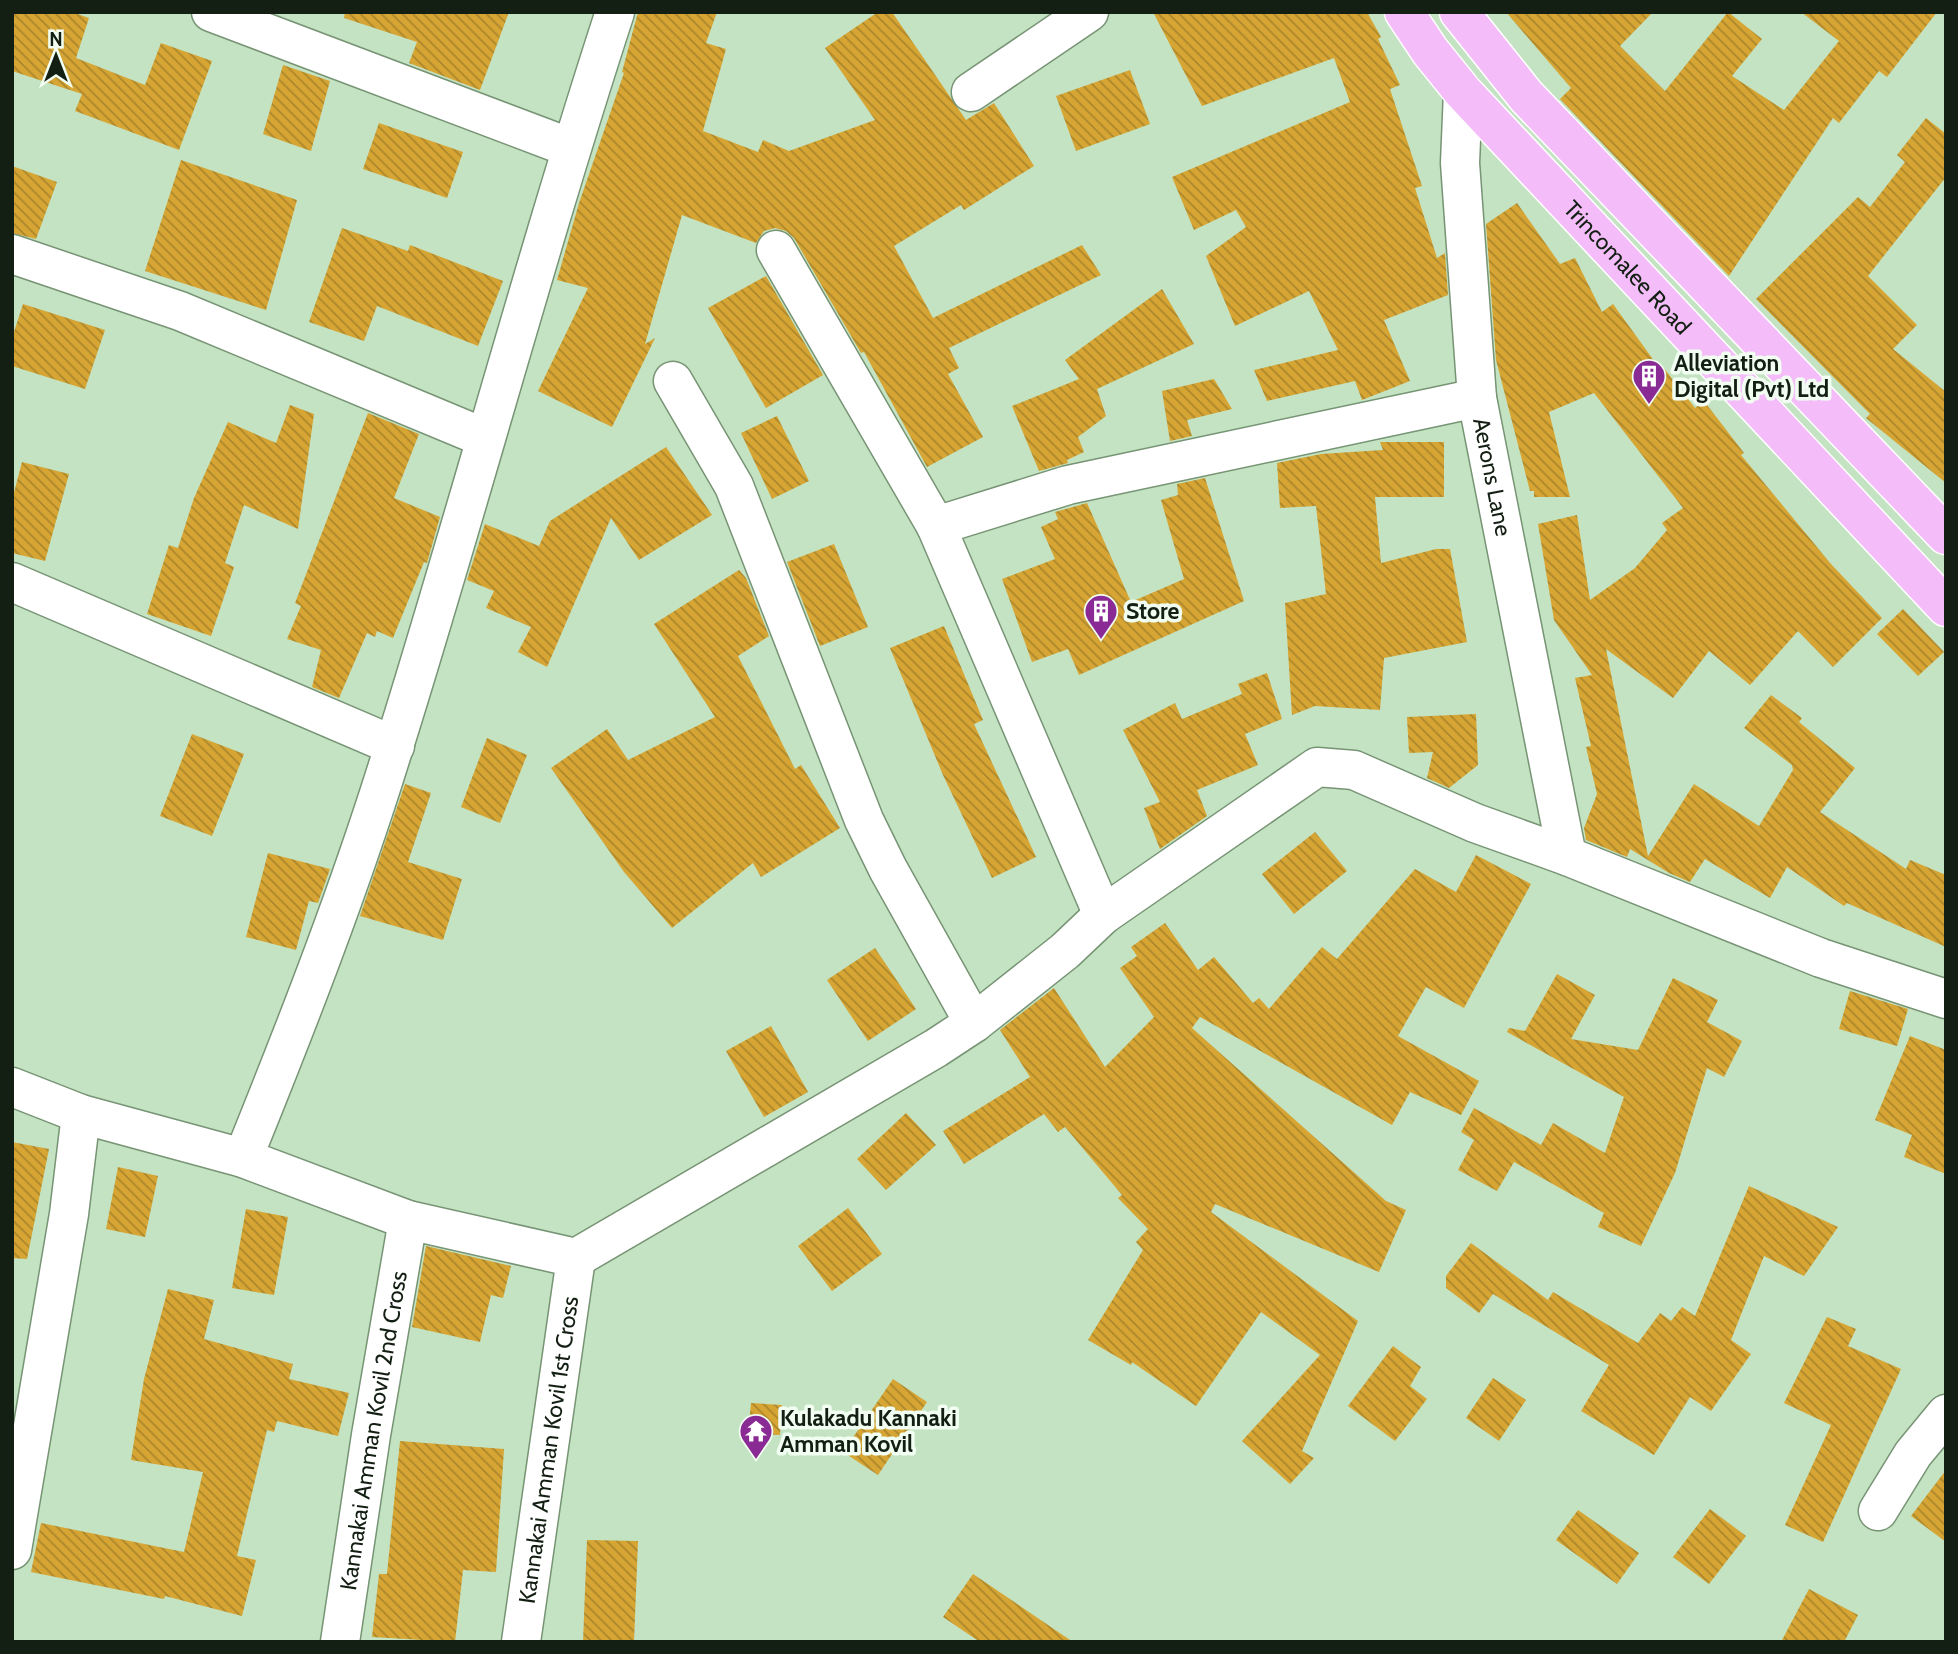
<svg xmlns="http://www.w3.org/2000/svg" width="1958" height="1654" font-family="Cabin,sans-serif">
<defs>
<pattern id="building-back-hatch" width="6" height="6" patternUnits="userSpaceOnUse" patternTransform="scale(1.75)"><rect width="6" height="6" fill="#d6a534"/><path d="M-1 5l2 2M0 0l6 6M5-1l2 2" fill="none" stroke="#ac862b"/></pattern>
</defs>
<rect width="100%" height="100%" fill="#c4e3c2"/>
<path fill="url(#building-back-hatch)" d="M12 12H72L89 18 76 58 145 85 161 43 212 61 179 150 75 111 82 94 12 71Z
M345 12H509L480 90 409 63 417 42 344 18Z
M638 12H717L706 43 726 49 703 131 758 152 763 140 789 151 875 120 825 48 878 12H892L966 120 994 103 1034 166 964 210 961 205 894 246 933 318 1082 245 1101 275 949 348 959 368 948 374 983 437 927 467 864 352 861 353 794 238 786 231 775 228 764 231 756 243 682 215 645 344 655 338 612 427 538 391 588 288 557 280 579 203 624 73 622 72Z
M1153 12H1367L1381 37 1378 39 1400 85 1390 89 1422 186 1415 188 1437 258 1445 253 1448 295 1384 320 1410 381 1362 400 1355 381 1267 401 1254 370 1338 350 1309 291 1235 326 1206 256 1246 227 1236 210 1194 230 1172 177 1350 102 1334 58 1202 106Z
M1506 12H1653L1620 46 1665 91 1728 12 1762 39 1732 76 1784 110 1839 41 1801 12H1937L1887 77 1879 71 1839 123 1833 118 1729 276 1560 99 1571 88Z
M283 65 330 81 311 151 263 134Z
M1130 70 1150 124 1076 151 1056 96Z
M1926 118 1946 134V177L1868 276 1917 325 1893 349 1946 392V483L1866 418 1870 414 1756 299 1858 197 1870 207 1905 162 1897 155Z
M379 123 463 152 447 198 363 169Z
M181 160 297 200 266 310 145 271Z
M12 166 57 182 36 239 12 233Z
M1517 203 1560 264 1575 258 1602 312 1613 304 1660 369 1663 367 1695 408 1704 401 1744 453 1741 455 1831 564 1882 618 1833 667 1798 631 1750 685 1709 651 1673 698 1606 649 1648 856 1694 784 1759 826 1793 770 1792 765 1744 728 1771 695 1802 718 1799 722 1855 768 1820 812 1906 869 1910 860 1946 875V947L1847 903 1844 906 1787 867 1770 898 1705 859 1690 882 1669 873 1630 849 1627 857 1586 840 1584 828 1597 794 1586 747 1591 746 1575 678 1592 675 1554 620 1538 524 1577 515 1590 600 1635 568 1667 530 1662 523 1683 508 1594 393 1549 412 1570 497H1534V491H1530L1496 360 1486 224Z
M342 228 408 251 410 245 503 281 478 346 377 306 364 341 309 322Z
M766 276 823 375 766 408 708 308Z
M1162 289 1194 344 1097 389 1106 416 1078 437 1084 452 1067 460 1068 463 1039 471 1012 406 1079 379 1065 360Z
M23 304 105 330 85 389 12 366V338Z
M1214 379 1232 409 1187 420 1192 436 1170 441 1162 391Z
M290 405 314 414 298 529 244 505 225 563 234 567 211 636 147 614 169 545 178 548 194 498 228 422 276 443Z
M368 413 419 434 394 498 440 517 427 563 424 562 393 638 377 631 375 637 367 633 339 698 312 687 321 650 287 639 301 606 295 603Z
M777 416 809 481 772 499 741 433Z
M1380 442H1444V497H1375L1381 563 1436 549H1450L1467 642 1384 658 1380 710 1315 706 1292 715 1285 603 1326 594 1316 506 1280 508 1277 463 1321 454 1383 450Z
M666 447 712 515 639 560 611 518 547 667 518 652 531 627 486 608 494 591 467 580 485 524 539 546 550 521Z
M22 462 69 474 45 561 12 553V500Z
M1205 478 1244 601 1079 675 1068 649 1032 662 1002 579 1055 559 1041 527 1058 519 1055 512 1087 503 1131 602 1184 579 1161 500 1178 495 1177 484Z
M834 544 868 627 820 646 787 562Z
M739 570 746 578 769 636 738 656 795 769 801 765 840 828 761 877 753 863 672 928 624 872 551 768 607 729 628 760 715 717 654 624Z
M1903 609 1944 652 1918 676 1877 634Z
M944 626 983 720 974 724 1036 857 992 878 943 775 890 648Z
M1267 673 1282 719 1245 734 1258 765 1197 790 1207 816 1160 849 1144 808 1160 802 1123 730 1175 703 1182 719 1242 694 1238 684Z
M1476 714 1478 765 1449 788 1427 778 1433 752 1409 753 1407 717Z
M192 734 244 754 212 836 160 816Z
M487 738 527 755 500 823 461 807Z
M405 784 431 793 408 862 462 879 443 940 360 916Z
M1315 832 1347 871 1294 914 1262 874Z
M268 853 330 869 318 903 309 901 296 950 246 937Z
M1476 855 1531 884 1464 1008 1426 987 1398 1036 1479 1081 1461 1115 1410 1092 1392 1125 1200 1017 1192 1028 1386 1201 1406 1210 1379 1272 1215 1204 1211 1212 1358 1321 1302 1451 1314 1458 1290 1484 1242 1441 1320 1355 1261 1312 1196 1406 1132 1362 1131 1365 1088 1340 1143 1250 1136 1242 1148 1229 1118 1198 1122 1195 1065 1127 1058 1132 1044 1114 964 1164 943 1131 1030 1077 1000 1030 1054 988 1105 1067 1154 1017 1120 968 1137 956 1131 947 1165 923 1198 970 1214 957 1253 1003 1259 998 1269 1009 1322 947 1337 959 1415 869 1456 892Z
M875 948 916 1009 868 1041 827 980Z
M1557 974 1595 995 1571 1039 1638 1050 1673 978 1718 1000 1707 1022 1742 1041 1724 1077 1707 1068 1675 1173 1641 1246 1598 1227 1604 1213 1514 1162 1497 1191 1458 1170 1474 1140 1461 1132 1474 1108 1541 1145 1553 1123 1605 1153 1624 1097 1507 1032 1509 1028 1525 1031Z
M1850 991 1908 1009 1897 1046 1839 1029Z
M771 1026 808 1092 764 1117 726 1051Z
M1910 1036 1946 1050V1174L1904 1157 1912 1135 1875 1120Z
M906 1113 936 1145 886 1190 857 1159Z
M12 1142 49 1149 27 1259 12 1258Z
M118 1167 158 1176 145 1237 106 1229Z
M1749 1186 1838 1227 1804 1276 1764 1256 1731 1340 1751 1354 1711 1411 1690 1397 1654 1455 1581 1411 1609 1365 1493 1294 1479 1313 1446 1288V1276L1471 1243 1548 1300 1553 1292 1638 1343 1660 1313 1671 1321 1682 1307 1695 1316Z
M848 1208 882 1254 832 1291 798 1246Z
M246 1209 288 1217 274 1295 232 1288Z
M426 1246 511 1266 503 1298 491 1295 480 1342 412 1327Z
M168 1289 214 1300 204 1339 293 1364 289 1379 349 1393 338 1436 277 1421 274 1432 267 1430 237 1556 256 1560 242 1616 165 1596 164 1599 31 1572 41 1523 184 1552 203 1472 131 1460 144 1379Z
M1827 1317 1856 1329 1848 1346 1901 1369 1823 1542 1785 1525 1831 1425 1784 1403Z
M1393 1346 1421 1367 1410 1386 1427 1399 1395 1441 1348 1406Z
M1493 1378 1526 1400 1499 1441 1466 1418Z
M893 1379 927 1402 878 1475 843 1452Z
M751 1403 782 1405 780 1435 748 1434Z
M400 1441 504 1449 496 1572 463 1570 455 1642 372 1637 379 1574H387Z
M1946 1470V1542L1911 1516Z
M1710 1509 1746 1536 1709 1584 1673 1557Z
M1578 1510 1639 1553 1617 1584 1556 1540Z
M587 1540 638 1541 634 1642H583Z
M973 1574 1073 1642H980L943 1617Z
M1809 1589 1858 1615 1844 1642H1781Z"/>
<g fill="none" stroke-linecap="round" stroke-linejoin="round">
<defs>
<g id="minor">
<path d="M211 12 571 148"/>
<path d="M971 92 1089 12"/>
<path id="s1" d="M1463 92 1460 163 1477 398 1567 856"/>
<path d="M776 250 936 526 1103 915"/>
<path d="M12 254 180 311 485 438"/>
<path d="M673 381 734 486 864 820 888 869 974 1023"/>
<path d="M936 526 1068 485 1477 398"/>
<path d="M12 582 395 746"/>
<path d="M12 1087 81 1114 243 1158 408 1220 576 1258 936 1048 974 1023 1065 951 1103 915 1317 767 1354 770 1475 823 1567 856 1821 958 1946 999"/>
<path d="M243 1158C298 1022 352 884 395 743 471 500 536 254 615 12"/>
<path d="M1878 1511 1913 1454 1946 1414"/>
<path d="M12 1550 69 1214 81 1114"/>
<path id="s2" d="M340 1642 371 1435 408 1220"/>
<path id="s3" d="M521 1642 576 1258"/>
</g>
<g id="highway">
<path id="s4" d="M1404 12 1430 51 1463 92 1946 607"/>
<path d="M1459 12 1526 96 1946 535"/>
</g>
</defs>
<use href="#minor" stroke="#779475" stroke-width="41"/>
<use href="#highway" stroke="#fff" stroke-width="41"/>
<use href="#minor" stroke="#fff" stroke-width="38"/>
<use href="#highway" stroke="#f4bdf9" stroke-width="38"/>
</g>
<defs>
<symbol id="building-pin" viewBox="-11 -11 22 30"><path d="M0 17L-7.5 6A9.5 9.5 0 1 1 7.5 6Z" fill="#8a2a94" stroke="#f1fef1"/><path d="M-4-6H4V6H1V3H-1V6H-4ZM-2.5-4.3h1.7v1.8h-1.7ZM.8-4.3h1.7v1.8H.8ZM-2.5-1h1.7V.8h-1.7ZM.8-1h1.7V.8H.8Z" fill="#fff"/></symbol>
<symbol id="temple-pin" viewBox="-11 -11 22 30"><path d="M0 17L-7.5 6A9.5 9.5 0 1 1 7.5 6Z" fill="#8a2a94" stroke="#f1fef1"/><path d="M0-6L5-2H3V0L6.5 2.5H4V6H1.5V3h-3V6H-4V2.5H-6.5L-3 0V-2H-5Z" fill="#fff"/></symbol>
</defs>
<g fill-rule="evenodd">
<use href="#building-pin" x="1630" y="357" width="38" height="52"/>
<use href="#building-pin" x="1082" y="592" width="38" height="52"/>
<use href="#temple-pin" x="737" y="1412" width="38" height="52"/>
</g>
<g text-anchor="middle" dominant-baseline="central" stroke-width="7" stroke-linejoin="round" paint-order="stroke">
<g font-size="23" fill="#141f13" stroke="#f1fef1">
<text stroke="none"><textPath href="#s4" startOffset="340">Trincomalee Road</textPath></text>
<text stroke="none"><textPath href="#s1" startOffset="387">Aerons Lane</textPath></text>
<text stroke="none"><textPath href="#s2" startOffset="214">Kannakai Amman Kovil 2nd Cross</textPath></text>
<text stroke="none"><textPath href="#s3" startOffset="194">Kannakai Amman Kovil 1st Cross</textPath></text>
</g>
<g font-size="23" font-weight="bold" fill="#141f13" stroke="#f1fef1" text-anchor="start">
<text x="1674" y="363">Alleviation<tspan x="1674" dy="26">Digital (Pvt) Ltd</tspan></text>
<text x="1126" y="611">Store</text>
<text x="780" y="1418">Kulakadu Kannaki<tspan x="780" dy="26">Amman Kovil</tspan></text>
</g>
</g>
<rect width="1958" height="1654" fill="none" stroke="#141f13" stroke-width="28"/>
<g transform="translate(56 56)" stroke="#f1fef1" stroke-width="5" paint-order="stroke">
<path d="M0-5L12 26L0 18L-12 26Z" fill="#141f13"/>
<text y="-10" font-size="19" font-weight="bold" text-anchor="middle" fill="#141f13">N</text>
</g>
</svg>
